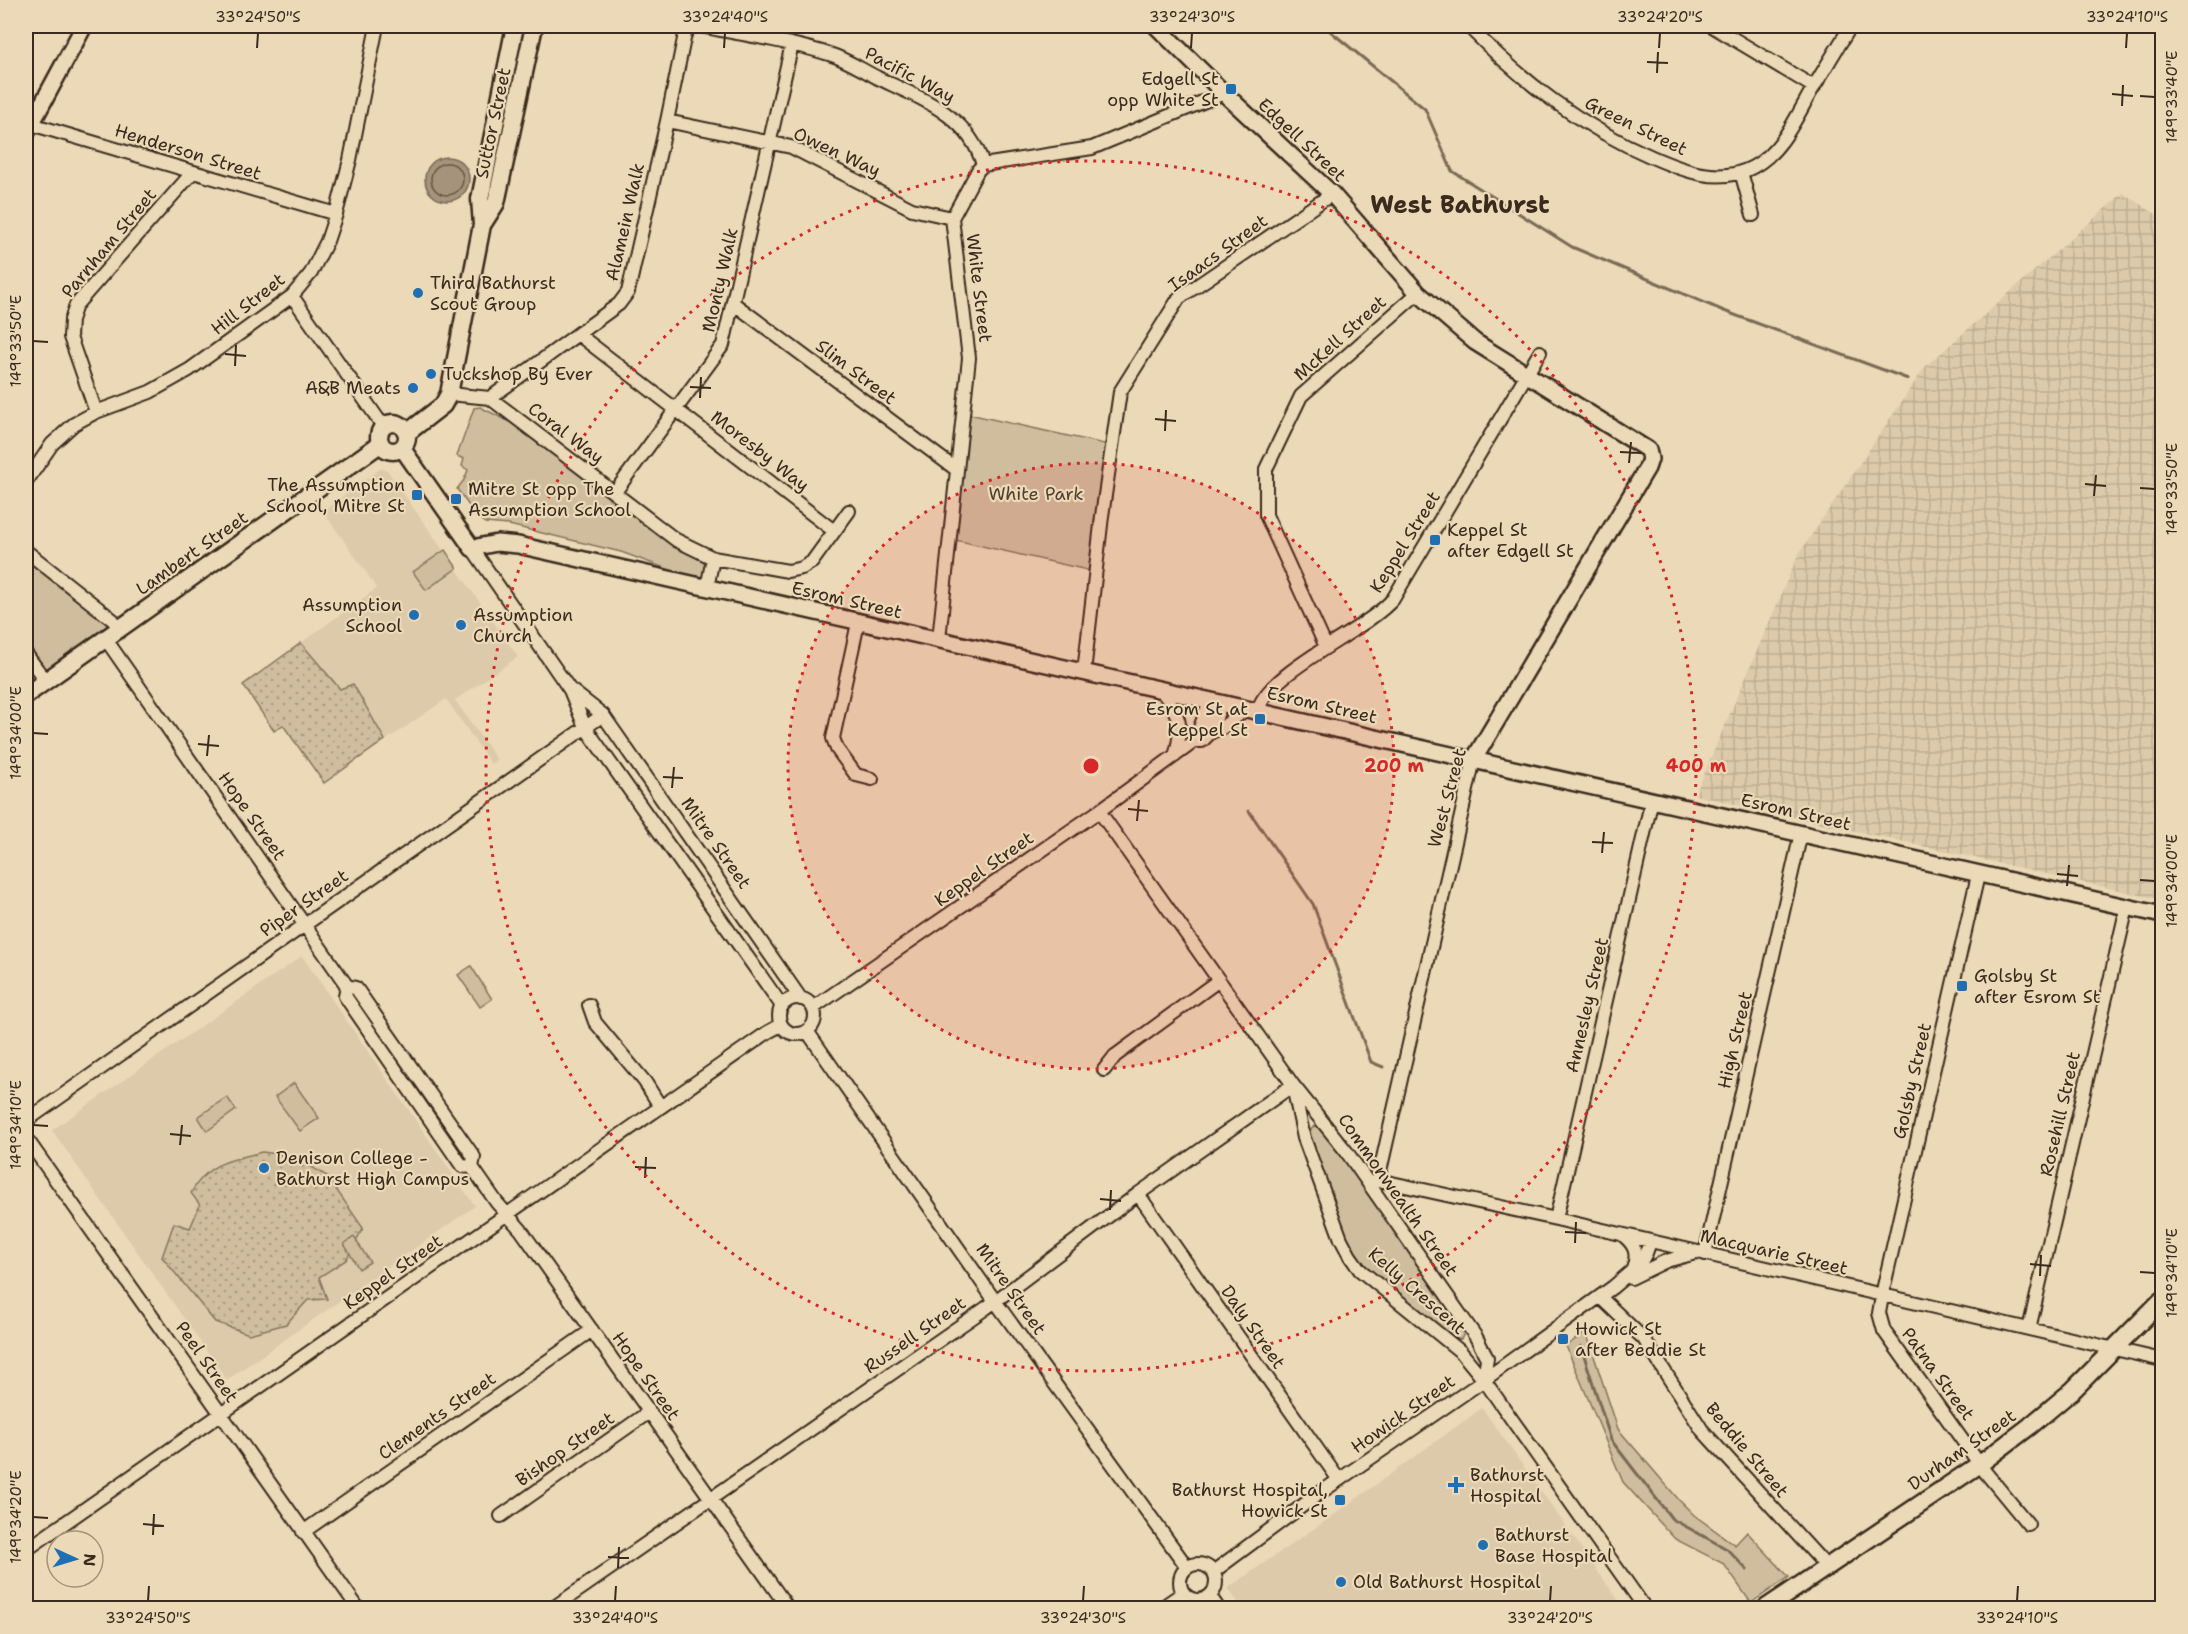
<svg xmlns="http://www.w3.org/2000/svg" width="2188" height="1634" font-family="'Shantell Sans',sans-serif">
<defs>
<pattern id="industrial-grid" width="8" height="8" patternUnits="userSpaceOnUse" patternTransform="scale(1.5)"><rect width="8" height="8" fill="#ddcaaa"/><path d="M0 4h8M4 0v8" fill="none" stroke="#bfae92"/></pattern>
<pattern id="grass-dots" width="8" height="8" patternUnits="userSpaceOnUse" patternTransform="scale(1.5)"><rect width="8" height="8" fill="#d0bd9e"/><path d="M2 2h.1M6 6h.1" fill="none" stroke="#aa9a80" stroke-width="1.8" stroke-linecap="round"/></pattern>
</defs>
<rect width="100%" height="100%" fill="#ecd9b7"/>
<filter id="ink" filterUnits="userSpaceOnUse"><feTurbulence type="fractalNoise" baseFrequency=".0167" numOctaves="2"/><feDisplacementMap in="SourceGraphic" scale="12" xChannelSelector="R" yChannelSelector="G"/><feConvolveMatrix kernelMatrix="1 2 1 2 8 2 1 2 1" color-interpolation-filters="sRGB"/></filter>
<g filter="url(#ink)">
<path fill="#ddcaaa" d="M380 469 387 470 518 657 455 700 497 760 491 764 446 699 324 783 283 725 274 731 243 685 377 588 323 511Z
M302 956 475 1206 227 1380 52 1130Z
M1482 1408 1624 1608H1242L1228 1588 1331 1517Z"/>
<path fill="url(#industrial-grid)" d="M2123 193 2162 218V900L1695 795 1798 555 1925 367Z"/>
<path fill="url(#grass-dots)" stroke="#86745e" stroke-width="1.5" d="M301 643 340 689 353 684 385 740 324 783 283 725 274 731 243 685Z
M262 1152 293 1156 327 1176 363 1228 346 1260 319 1277 327 1299 308 1300 286 1324 249 1334 215 1322 162 1257 174 1223 190 1228 200 1205 191 1193C208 1162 230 1160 262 1152Z"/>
<path fill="#d0bd9e" stroke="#86745e" stroke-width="1.5" d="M480 407 514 424 709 556 703 582 621 552 509 525 485 523 477 517 457 489 464 480 468 470 462 466 464 459 457 456 474 408Z
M969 414 1109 445 1092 571 955 540Z
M445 550 457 568 426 590 413 572Z
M26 552 119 628 45 680 26 654Z
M471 966 492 999 480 1007 458 975Z
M294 1083 319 1118 300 1131 275 1097Z
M227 1097 236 1110 207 1131 198 1117Z
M1314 1126 1323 1127 1466 1330 1461 1339 1455 1340 1367 1269 1355 1255 1347 1240 1308 1133Z
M354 1237 370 1262 359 1269 344 1244Z
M1586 1332 1618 1429 1679 1500 1694 1515 1735 1545 1747 1532 1789 1577 1751 1603 1724 1564 1675 1539 1623 1482 1566 1346Z"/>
<path fill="#a6937b" stroke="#7b6956" stroke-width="1.5" d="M425 179a22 22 0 1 1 44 0a22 22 0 1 1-44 0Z"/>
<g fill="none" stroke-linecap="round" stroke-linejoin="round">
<path stroke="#665443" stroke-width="1.5" d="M431 179a16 16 0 1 1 32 0a16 16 0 1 1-32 0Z"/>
<path stroke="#7b6956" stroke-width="3" d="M1324 26 1425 109 1452 171 1572 247 1724 311 1908 379
M1249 811 1313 904 1371 1062 1383 1067
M1581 1346 1611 1440 1672 1519 1727 1549 1747 1570"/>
<defs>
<path id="minor" d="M1468 26C1523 82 1580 126 1652 157 1684 171 1720 185 1753 167 1783 151 1797 115 1813 88 1826 67 1838 46 1851 26
M1712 26 1814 87
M667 121 791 147 912 209 952 218
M31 124 336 214
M1741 172 1753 215
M292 296 383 426
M733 303 957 470
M579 335 834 531
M449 394 490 398 676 540 713 558 788 571 802 568 812 562 849 511
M490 398 619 304 628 292 667 121 685 34 690 27 699 26C742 34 786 41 829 54 846 59 862 70 878 78 920 98 969 115 983 165
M96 412 70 337 71 320 76 305 193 172
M26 482 52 444 74 424 96 412 150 392 189 370 292 296 311 273 327 241 336 214 350 160 377 26
M615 492 723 345 792 44
M472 548 570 690 585 727 782 1006
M26 551 113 620 119 628
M707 588 713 558
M858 623 833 738 837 749 856 775 872 779
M105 638 347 986 345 996 462 1166 472 1167
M939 639 969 358 952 218 978 170 983 165 1092 148 1224 93
M1326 647 1266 515V469L1301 396 1418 293
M26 654 45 680
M1084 672 1102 516 1120 392 1179 298 1332 194
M571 690 603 715 801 999
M1161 690C1180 714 1184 727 1175 756
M1258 711C1266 672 1366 631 1393 599L1540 352
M1211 732 1222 728 1247 708
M1195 741 1210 701
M1099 811 1293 1085 1346 1151 1476 1337 1487 1358 1484 1380
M1978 875 1884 1286 1879 1313 1884 1331 1986 1473 2028 1524
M347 986 356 988 474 1157 472 1167 497 1203 521 1230 788 1608
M779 1016a18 18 0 1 1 36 0a18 18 0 1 1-36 0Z
M589 1005 595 1022 645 1082 660 1106
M813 1008 1099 811 1195 741H1202L1211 732 1221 703
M807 1031 995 1301 1187 1567
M1104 1070 1115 1056 1219 980
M1293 1086 1304 1138 1341 1239 1350 1256 1360 1270 1461 1352 1484 1380 1645 1608
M26 1121 603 715
M26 1138 358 1608
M1378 1180 1556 1219 2162 1360
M1371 1185 1378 1180 1474 759
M1138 1194 1339 1480
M1556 1219 1652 799
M1624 1236C1636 1246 1638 1255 1633 1269
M1705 1254 1801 833
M1631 1278 1666 1261 1692 1254
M1600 1297 1644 1339 1702 1430 1827 1567
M2029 1329 2127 907
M501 1516 649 1412
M303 1532 592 1330
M26 1550 768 1032 781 1025
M1180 1582a18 18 0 1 1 36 0a18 18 0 1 1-36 0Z
M1213 1572 1317 1495 1484 1380 1613 1287 1640 1264 1646 1253 1650 1242
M1210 1596 1218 1608
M553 1608 986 1308 1138 1194 1293 1085
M1161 1608 1183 1593"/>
<path id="tertiary" d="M1156 26 1224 93 1332 194 1418 293 1475 342 1648 450 1650 459 1647 468 1474 759
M26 134 84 26
M402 448 472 548 497 543 518 545 2162 915"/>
<path id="secondary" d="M482 225 496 203 534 26
M379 437a14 14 0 1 1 28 0a14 14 0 1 1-28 0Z
M407 433 443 405 449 394 482 225 480 199 515 26
M26 695 380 444
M1766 1608 1980 1464 2030 1426 2073 1390 2162 1300"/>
</defs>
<use href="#minor" stroke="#3b2a1e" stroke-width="16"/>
<use href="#tertiary" stroke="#3b2a1e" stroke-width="20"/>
<use href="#secondary" stroke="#3b2a1e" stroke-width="21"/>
<use href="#minor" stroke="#ecd9b7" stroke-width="12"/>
<use href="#tertiary" stroke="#ecd9b7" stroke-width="15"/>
<use href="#secondary" stroke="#ecd9b7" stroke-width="16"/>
</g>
</g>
<path fill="none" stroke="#3b2a1e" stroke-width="2" d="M257 48 258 33M724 48 725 33M1191 48 1192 33M1659 48 1660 33M2126 48 2127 33M1647 62 1668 63M1657 73 1658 52M2112 94 2133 96M2140 96 2155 97M2122 106 2123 85M33 341 48 342M225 354 246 356M235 366 236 345M690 387 711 388M700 398 701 377M1155 419 1176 421M1165 431 1166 410M1620 452 1641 453M1629 463 1631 442M2085 484 2106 486M2140 488 2155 489M2094 496 2096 475M33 733 48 734M198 744 219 746M207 756 209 735M663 777 683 778M672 788 674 767M1128 809 1148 811M1137 821 1139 800M1592 842 1613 843M1602 853 1604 832M2057 874 2078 876M2140 880 2155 881M2067 886 2069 865M33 1125 48 1126M170 1134 191 1136M180 1145 182 1125M635 1167 656 1168M645 1178 646 1157M1100 1199 1121 1201M1110 1210 1111 1190M1565 1232 1586 1233M1575 1243 1576 1222M2030 1264 2051 1266M2140 1272 2155 1273M2040 1276 2041 1255M33 1517 48 1518M143 1524 164 1526M153 1535 154 1514M608 1557 629 1558M618 1568 619 1547M148 1601 149 1586M615 1601 616 1586M1083 1601 1084 1586M1550 1601 1551 1586M2017 1601 2018 1586"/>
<circle cx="1091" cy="766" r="303" fill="#d62828" fill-opacity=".12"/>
<g fill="none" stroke="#d62828" stroke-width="3" stroke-dasharray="3 6">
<circle cx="1091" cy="766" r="303"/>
<circle cx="1091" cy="766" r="605"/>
</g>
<g fill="#1f6fb2" stroke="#ecd9b7" stroke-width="2">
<rect x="1225" y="83" width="12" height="12" rx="3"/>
<circle cx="418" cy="293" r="6"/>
<circle cx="431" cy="374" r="6"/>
<circle cx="413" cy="388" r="6"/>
<rect x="411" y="489" width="12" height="12" rx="3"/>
<rect x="450" y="493" width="12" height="12" rx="3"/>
<rect x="1429" y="534" width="12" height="12" rx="3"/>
<circle cx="414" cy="615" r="6"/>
<circle cx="461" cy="625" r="6"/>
<rect x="1254" y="713" width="12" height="12" rx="3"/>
<rect x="1956" y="980" width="12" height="12" rx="3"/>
<circle cx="264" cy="1168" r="6"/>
<rect x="1557" y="1333" width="12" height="12" rx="3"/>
<path d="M1453 1476h6v6h6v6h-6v6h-6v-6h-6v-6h6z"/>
<rect x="1334" y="1494" width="12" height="12" rx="3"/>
<circle cx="1483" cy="1545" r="6"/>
<circle cx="1341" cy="1582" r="6"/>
</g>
<g text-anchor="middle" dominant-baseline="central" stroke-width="4.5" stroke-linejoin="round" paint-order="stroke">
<g font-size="18" fill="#3b2a1e" stroke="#ecd9b7">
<text transform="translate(910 75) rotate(28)">Pacific Way</text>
<text transform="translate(493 123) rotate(-78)">Suttor Street</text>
<text transform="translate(1636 126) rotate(26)">Green Street</text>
<text transform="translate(1302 140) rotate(43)">Edgell Street</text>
<text transform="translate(188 152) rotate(17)">Henderson Street</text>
<text transform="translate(837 152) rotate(25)">Owen Way</text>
<text transform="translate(625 222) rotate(-77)">Alamein Walk</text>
<text transform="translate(109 243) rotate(-50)">Parnham Street</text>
<text transform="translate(1218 253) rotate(-36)">Isaacs Street</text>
<text transform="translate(720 280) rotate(-77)">Monty Walk</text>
<text transform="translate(979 288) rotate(83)">White Street</text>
<text transform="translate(248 304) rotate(-38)">Hill Street</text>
<text transform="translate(1340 338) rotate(-42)">McKell Street</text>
<text transform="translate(856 372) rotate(37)">Slim Street</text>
<text transform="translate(566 433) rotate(37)">Coral Way</text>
<text transform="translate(760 451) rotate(38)">Moresby Way</text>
<text transform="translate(1405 542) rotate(-58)">Keppel Street</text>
<text transform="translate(192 553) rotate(-35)">Lambert Street</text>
<text transform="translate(847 600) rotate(13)">Esrom Street</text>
<text transform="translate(1322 705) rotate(13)">Esrom Street</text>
<text transform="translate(1447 798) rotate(-75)">West Street</text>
<text transform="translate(1796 812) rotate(13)">Esrom Street</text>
<text transform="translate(252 816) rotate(55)">Hope Street</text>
<text transform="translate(716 843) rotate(55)">Mitre Street</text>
<text transform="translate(984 869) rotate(-35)">Keppel Street</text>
<text transform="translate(304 903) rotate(-35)">Piper Street</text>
<text transform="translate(1587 1005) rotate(-77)">Annesley Street</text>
<text transform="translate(1735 1040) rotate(-77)">High Street</text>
<text transform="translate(1912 1081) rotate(-77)">Golsby Street</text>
<text transform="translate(2060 1114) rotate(-77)">Rosehill Street</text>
<text transform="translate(1398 1195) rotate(55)">Commonwealth Street</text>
<text transform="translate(1774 1252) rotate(13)">Macquarie Street</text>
<text transform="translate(393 1272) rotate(-35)">Keppel Street</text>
<text transform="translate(1011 1289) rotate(55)">Mitre Street</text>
<text transform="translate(1417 1291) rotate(41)">Kelly Crescent</text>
<text transform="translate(1253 1327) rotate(55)">Daly Street</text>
<text transform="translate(915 1335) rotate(-35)">Russell Street</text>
<text transform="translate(207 1362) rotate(55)">Peel Street</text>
<text transform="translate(1938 1374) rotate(54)">Patna Street</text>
<text transform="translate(646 1376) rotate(55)">Hope Street</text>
<text transform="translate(1403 1414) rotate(-35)">Howick Street</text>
<text transform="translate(437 1416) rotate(-35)">Clements Street</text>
<text transform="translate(565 1449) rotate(-35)">Bishop Street</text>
<text transform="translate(1747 1450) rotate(50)">Beddie Street</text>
<text transform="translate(1962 1450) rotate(-35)">Durham Street</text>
</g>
<g font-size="18" fill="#3b2a1e" stroke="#ecd9b7" text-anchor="start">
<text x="1219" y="79" text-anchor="end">Edgell St<tspan x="1219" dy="21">opp White St</tspan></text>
<text x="430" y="283">Third Bathurst<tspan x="430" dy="21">Scout Group</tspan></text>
<text x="443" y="374">Tuckshop By Ever</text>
<text x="401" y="388" text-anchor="end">A&amp;B Meats</text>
<text x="405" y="485" text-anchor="end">The Assumption<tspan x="405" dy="21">School, Mitre St</tspan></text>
<text x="468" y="489">Mitre St opp The<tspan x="468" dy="21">Assumption School</tspan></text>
<text x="1447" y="530">Keppel St<tspan x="1447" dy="21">after Edgell St</tspan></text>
<text x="402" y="605" text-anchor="end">Assumption<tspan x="402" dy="21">School</tspan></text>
<text x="473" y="615">Assumption<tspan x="473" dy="21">Church</tspan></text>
<text x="1248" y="709" text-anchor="end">Esrom St at<tspan x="1248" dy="21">Keppel St</tspan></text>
<text x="1974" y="976">Golsby St<tspan x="1974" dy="21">after Esrom St</tspan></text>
<text x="276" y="1158">Denison College -<tspan x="276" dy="21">Bathurst High Campus</tspan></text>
<text x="1575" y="1329">Howick St<tspan x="1575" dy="21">after Beddie St</tspan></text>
<text x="1470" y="1475">Bathurst<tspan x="1470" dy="21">Hospital</tspan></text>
<text x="1328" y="1490" text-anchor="end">Bathurst Hospital,<tspan x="1328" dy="21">Howick St</tspan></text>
<text x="1495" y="1535">Bathurst<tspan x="1495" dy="21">Base Hospital</tspan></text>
<text x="1353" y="1582">Old Bathurst Hospital</text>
</g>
<g font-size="18" fill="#514031" stroke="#ecd9b7">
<text x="1036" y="494">White Park</text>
</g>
<g font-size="24" font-weight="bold" fill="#3b2a1e" stroke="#ecd9b7">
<text x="1460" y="205">West Bathurst</text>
</g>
</g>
<circle cx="1091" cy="766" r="9" fill="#d62828" stroke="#ecd9b7" stroke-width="3"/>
<g font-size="18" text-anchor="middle" font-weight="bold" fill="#d62828" stroke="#ecd9b7" stroke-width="4.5" stroke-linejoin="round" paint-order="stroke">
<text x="1394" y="772">200 m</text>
<text x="1696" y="772">400 m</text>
</g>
<rect width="2188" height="1634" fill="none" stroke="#ecd9b7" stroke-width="66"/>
<g transform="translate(75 1559) rotate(94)"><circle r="28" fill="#ecd9b7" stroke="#a5937a" stroke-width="1.5"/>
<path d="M0-4.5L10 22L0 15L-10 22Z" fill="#1f6fb2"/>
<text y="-9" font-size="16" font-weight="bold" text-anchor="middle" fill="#3b2a1e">N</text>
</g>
<rect x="33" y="33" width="2122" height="1568" fill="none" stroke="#3b2a1e" stroke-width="2"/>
<g font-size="15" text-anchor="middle" fill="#3b2a1e">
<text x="258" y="22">33°24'50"S</text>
<text x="725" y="22">33°24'40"S</text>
<text x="1192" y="22">33°24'30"S</text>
<text x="1660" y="22">33°24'20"S</text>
<text x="2127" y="22">33°24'10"S</text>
<text transform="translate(2172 97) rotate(-90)" y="5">149°33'40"E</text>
<text transform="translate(16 341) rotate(-90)" y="5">149°33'50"E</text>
<text transform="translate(2172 489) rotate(-90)" y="5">149°33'50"E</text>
<text transform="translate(16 733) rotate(-90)" y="5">149°34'00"E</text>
<text transform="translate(2172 881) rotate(-90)" y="5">149°34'00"E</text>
<text transform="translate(16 1125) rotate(-90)" y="5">149°34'10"E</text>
<text transform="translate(2172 1273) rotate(-90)" y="5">149°34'10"E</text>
<text transform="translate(16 1517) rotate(-90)" y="5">149°34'20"E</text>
<text x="148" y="1623">33°24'50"S</text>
<text x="615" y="1623">33°24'40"S</text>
<text x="1083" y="1623">33°24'30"S</text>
<text x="1550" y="1623">33°24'20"S</text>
<text x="2017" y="1623">33°24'10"S</text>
</g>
</svg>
